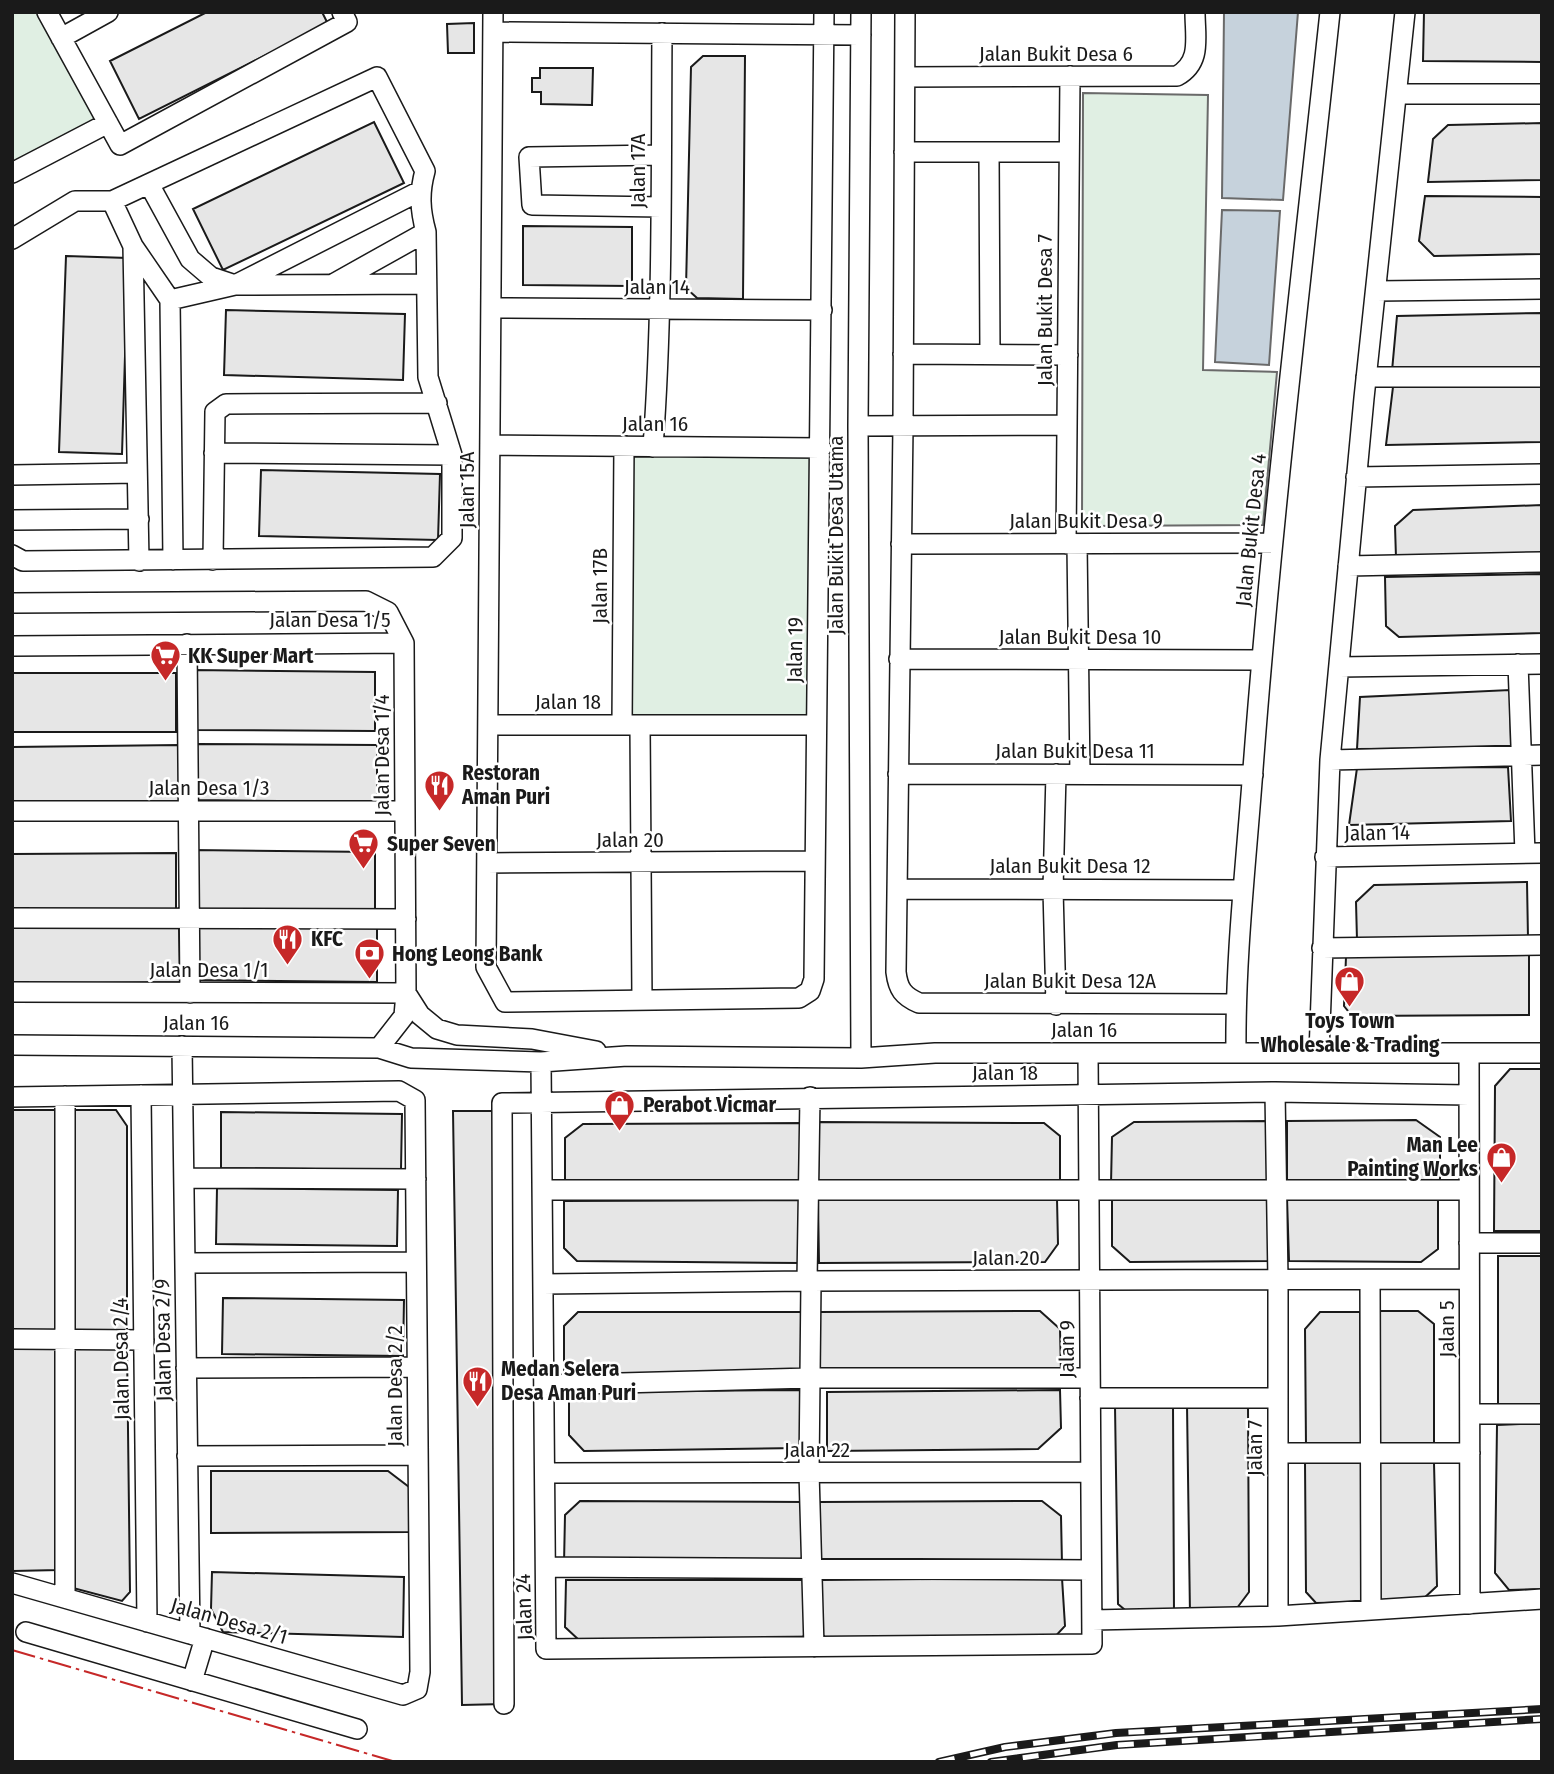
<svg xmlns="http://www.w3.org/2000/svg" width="1554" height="1774" font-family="'Fira Sans Condensed',sans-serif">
<rect width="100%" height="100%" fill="#fff"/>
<path fill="#e0efe3" stroke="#6a6a6a" stroke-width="2" d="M12 12H47L108 123 12 172Z
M1083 93 1208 95 1203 370 1277 372 1263 525 1082 526Z
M624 446 821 448 816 725H622Z"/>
<path fill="#c6d2dc" stroke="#6a6a6a" stroke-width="2" d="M1224 12H1298L1283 200 1222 198Z
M1222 210 1280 211 1269 365 1215 362Z"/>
<path fill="#e6e6e6" stroke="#1a1a1a" stroke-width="2" d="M207 12H322L328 24 139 119 110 61Z
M1424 12H1542V62L1423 61Z
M474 23V53H448L447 24Z
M703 56H745L743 299 697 298 686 288 691 67Z
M540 68H593L592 105 541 104V92H532V78H540Z
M374 122 404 183 223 270 193 209Z
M1542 123V180L1428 182 1433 139 1448 125Z
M1425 196 1542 197V254L1434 256 1419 241Z
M523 226 632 227V286L523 285Z
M66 256 128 258 122 454 59 452Z
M226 310 405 314 403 380 224 375Z
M1542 313V368L1392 371 1397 316Z
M1393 387H1542V442L1386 445Z
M261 470 440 474 438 540 259 536Z
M1542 505V555L1396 558 1395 526 1413 510Z
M1542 574V633L1399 637 1386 626 1385 577Z
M192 670 375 672V731L191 730Z
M12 673H176V732H12Z
M1510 690 1511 748 1357 749 1360 697Z
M197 744 377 745V802L196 800Z
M179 745 180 802 12 804V747Z
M1508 767 1511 821 1349 825 1357 768Z
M192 850 375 852V912L191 910Z
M176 853V912H12V854Z
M1527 882 1528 938 1357 940 1356 902 1374 885Z
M197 924 377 926V982L196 980Z
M179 925 180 982 12 984V927Z
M1529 955V1015L1352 1016 1344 1006 1346 957Z
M1510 1069H1542V1231H1494L1495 1086Z
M12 1110H56L57 1333H12Z
M69 1110H116L127 1126V1333H71Z
M453 1111H495L504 1704 462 1705Z
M221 1112 402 1114 401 1170 221 1168Z
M1416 1120 1440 1137V1183L1287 1184V1121Z
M1268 1121 1270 1184H1111L1112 1137 1134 1122Z
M819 1122 1044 1123 1060 1136V1186H818Z
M804 1123V1186H565V1138L583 1124Z
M217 1188 398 1190 397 1246 216 1244Z
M1269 1198 1270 1261 1130 1262 1112 1246V1199Z
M1287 1198 1438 1199V1249L1421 1262 1289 1261Z
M1057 1199 1058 1244 1045 1262 819 1263 818 1200Z
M802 1200V1263L577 1261 564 1248V1201Z
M1498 1256H1542V1404H1498Z
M223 1298 404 1300 403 1356 222 1354Z
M1040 1311 1060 1329 1061 1374 820 1375 819 1312Z
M1379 1311H1418L1434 1324V1446H1379Z
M578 1312H804L805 1375 564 1376V1326Z
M1320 1312H1360L1361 1445 1306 1446 1305 1329Z
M12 1348H57L59 1570 13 1571Z
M71 1348H127L130 1592 122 1601 73 1588Z
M800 1390V1448L584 1451 569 1435V1392Z
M1060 1390 1061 1428 1038 1449 827 1451V1392Z
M1173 1405 1174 1614 1131 1615 1118 1604 1115 1406Z
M1187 1405H1248L1249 1592 1231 1616 1190 1615Z
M1542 1423V1589L1509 1590 1495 1573 1497 1425Z
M1305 1462H1364L1363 1602 1316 1603 1306 1592Z
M1375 1463H1434L1437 1586 1422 1600H1377Z
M211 1471H388L409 1487V1532L211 1533Z
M580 1501 805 1502 804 1564H564L565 1515Z
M1042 1501 1061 1516 1062 1564H819V1502Z
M212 1572 404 1577 403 1637 223 1632 211 1609Z
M1062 1578 1065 1626 1051 1641 822 1642V1580Z
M566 1580H807V1642L580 1641 565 1627Z"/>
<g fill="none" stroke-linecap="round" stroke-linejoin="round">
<defs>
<path id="minor" d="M47 12 120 145 347 22 342 12
M493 12 486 967 505 1002 799 998 810 991 814 979 824 12
M905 12 903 426 896 972C898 989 903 996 919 1003L1236 1004
M493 32 861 35
M61 38 108 12
M905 77 1177 76C1202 62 1195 38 1195 12
M1397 94H1542
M904 152H1069
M989 152 990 354
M12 173 108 123
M149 184 190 259 211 277 235 285 170 300
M420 191 235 285 425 284
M112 201 133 246 170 300 173 560
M661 207 532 205 529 157 661 155
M12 239 75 201H112L377 77 425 171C419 193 420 210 426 232L428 377 452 455V538L433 557 23 561 12 555
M133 246 139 561
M333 284 426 232
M1376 291 1542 289
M491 308 822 310
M903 354 1068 355
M1366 377H1542
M858 426 1067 425
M490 445 821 448
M653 447C663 309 661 171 662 33
M214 453 452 455
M12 475 137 473
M1356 477 1542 474
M12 520 139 519
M901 544 1272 543
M1066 544 1070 76
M1077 544 1080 774
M213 560 215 412 226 404 437 403
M1348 566 1542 562
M12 603 366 601 388 612 404 643 406 993 404 1016 379 1048
M187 644 190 993
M12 646 404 643
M899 659 1261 660
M1518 664 1525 853
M1339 667 1542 664
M488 725H816
M622 725 624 446
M640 725 642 1000
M1330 760 1542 755
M898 774 1253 775
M1056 774 1053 889 1056 1005
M12 811H405
M1325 857 1542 853
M487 863 815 861
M898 889 1241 890
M12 918 406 919
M1322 948 1542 945
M12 992 406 993
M406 993 420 1015 437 1029 457 1035 532 1039 596 1051
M12 1045 379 1048 411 1058 541 1062 627 1056 861 1058 935 1053H1542
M182 1046 190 1634
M1236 1053C1235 958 1246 864 1253 769 1272 516 1303 264 1330 12
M1319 1053 1330 760 1364 398 1405 12
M1469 1053 1470 1604
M861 1058 858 426 861 12
M541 1062 546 1649 1092 1644 1088 1053
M1275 1092 1278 1280V1616
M141 1095 147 1622
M65 1096V1598
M12 1097 399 1091 415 1100 420 1672 417 1689 403 1695 12 1583
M184 1178 416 1179
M543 1190H1469
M1469 1243H1542
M185 1263 416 1262
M1370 1280 1371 1610
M807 1281 810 1097
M811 1281 809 1472 814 1647
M543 1284 807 1281 1469 1279
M12 1339 144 1340
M186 1368 417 1367
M544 1385 810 1378H1089
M1090 1398H1278
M1470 1414H1542
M1278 1453H1470
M187 1456 418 1455
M545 1473 1090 1472
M546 1567 1091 1570
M1092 1620 1278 1616 1542 1599
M26 1632 357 1729
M192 1681 205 1638
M504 1704 502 1103 1275 1092 1469 1095"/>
</defs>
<use href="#minor" stroke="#1a1a1a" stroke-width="22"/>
<use href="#minor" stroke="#fff" stroke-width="19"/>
<defs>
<path id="rail" d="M939 1762 1005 1747 1116 1733 1542 1709
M991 1762 1117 1745 1542 1719"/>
</defs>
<use href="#rail" stroke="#1a1a1a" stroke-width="8"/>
<use href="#rail" stroke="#fff" stroke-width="5" stroke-dasharray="16" stroke-linecap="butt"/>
<path stroke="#c62828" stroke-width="2" stroke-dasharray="24 5 3.5 5" stroke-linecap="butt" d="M12 1650 396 1762"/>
</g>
<defs>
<symbol id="supermarket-pin" viewBox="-11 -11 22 30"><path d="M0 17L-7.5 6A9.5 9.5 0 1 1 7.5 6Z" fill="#c62828" stroke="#fff"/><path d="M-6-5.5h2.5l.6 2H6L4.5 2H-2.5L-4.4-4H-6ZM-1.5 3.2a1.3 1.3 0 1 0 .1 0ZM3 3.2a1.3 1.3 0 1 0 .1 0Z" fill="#fff"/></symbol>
<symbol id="restaurant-pin" viewBox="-11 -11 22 30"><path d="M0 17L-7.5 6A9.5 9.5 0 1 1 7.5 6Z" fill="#c62828" stroke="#fff"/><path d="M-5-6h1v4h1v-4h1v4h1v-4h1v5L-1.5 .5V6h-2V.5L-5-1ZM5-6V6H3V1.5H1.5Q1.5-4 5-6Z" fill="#fff"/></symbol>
<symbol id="bank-pin" viewBox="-11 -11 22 30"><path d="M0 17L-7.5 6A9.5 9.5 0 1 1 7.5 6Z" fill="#c62828" stroke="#fff"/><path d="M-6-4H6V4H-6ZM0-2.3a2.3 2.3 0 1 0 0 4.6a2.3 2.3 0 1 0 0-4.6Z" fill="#fff"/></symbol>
<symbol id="shop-pin" viewBox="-11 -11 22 30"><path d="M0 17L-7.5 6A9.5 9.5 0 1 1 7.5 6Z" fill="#c62828" stroke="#fff"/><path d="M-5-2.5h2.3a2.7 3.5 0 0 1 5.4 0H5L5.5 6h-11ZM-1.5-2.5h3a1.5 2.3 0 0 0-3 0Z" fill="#fff"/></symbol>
</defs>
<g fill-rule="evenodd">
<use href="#supermarket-pin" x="148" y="638" width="35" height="47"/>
<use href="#restaurant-pin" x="422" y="768" width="35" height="47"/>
<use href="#supermarket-pin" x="346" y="826" width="35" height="47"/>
<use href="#restaurant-pin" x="270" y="922" width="35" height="47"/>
<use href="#bank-pin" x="352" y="936" width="35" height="47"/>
<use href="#shop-pin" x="1332" y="964" width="35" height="47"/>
<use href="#shop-pin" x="602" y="1088" width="35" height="47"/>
<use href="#shop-pin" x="1484" y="1140" width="35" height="47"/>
<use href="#restaurant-pin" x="460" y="1364" width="35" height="47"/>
</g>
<g text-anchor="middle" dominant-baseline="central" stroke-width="5" stroke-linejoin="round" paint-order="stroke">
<g font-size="21" fill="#1a1a1a" stroke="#fff">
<text x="1056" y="54">Jalan Bukit Desa 6</text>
<text transform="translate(638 171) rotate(-90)">Jalan 17A</text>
<text x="657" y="287">Jalan 14</text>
<text transform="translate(1045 310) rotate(-90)">Jalan Bukit Desa 7</text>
<text x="655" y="424">Jalan 16</text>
<text transform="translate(467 490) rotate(-90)">Jalan 15A</text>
<text x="1086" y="521">Jalan Bukit Desa 9</text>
<text transform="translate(1251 530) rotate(-84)">Jalan Bukit Desa 4</text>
<text transform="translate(836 535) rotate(-90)">Jalan Bukit Desa Utama</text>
<text transform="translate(600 586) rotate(-90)">Jalan 17B</text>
<text x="330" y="620">Jalan Desa 1/5</text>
<text x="1080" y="637">Jalan Bukit Desa 10</text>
<text transform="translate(795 650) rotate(-89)">Jalan 19</text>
<text x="568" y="702">Jalan 18</text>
<text x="1075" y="751">Jalan Bukit Desa 11</text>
<text transform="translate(382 755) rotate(-90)">Jalan Desa 1/4</text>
<text x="209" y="788">Jalan Desa 1/3</text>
<text transform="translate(1377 833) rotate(-1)">Jalan 14</text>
<text x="630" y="840">Jalan 20</text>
<text x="1070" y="866">Jalan Bukit Desa 12</text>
<text x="209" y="970">Jalan Desa 1/1</text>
<text x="1070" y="981">Jalan Bukit Desa 12A</text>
<text x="196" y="1023">Jalan 16</text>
<text x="1084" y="1030">Jalan 16</text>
<text x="1005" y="1073">Jalan 18</text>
<text x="1006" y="1258">Jalan 20</text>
<text transform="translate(1447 1329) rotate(-90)">Jalan 5</text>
<text transform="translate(163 1340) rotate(-91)">Jalan Desa 2/9</text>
<text transform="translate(1067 1349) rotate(-90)">Jalan 9</text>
<text transform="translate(121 1359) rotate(-91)">Jalan Desa 2/4</text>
<text transform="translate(395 1386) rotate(-90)">Jalan Desa 2/2</text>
<text transform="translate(1255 1448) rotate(-90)">Jalan 7</text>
<text x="817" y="1450">Jalan 22</text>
<text transform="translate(524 1607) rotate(-92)">Jalan 24</text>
<text transform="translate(229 1621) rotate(16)">Jalan Desa 2/1</text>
</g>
<g font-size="21" font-weight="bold" fill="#1a1a1a" stroke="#fff" text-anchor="start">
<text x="188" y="656">KK Super Mart</text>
<text x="462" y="773">Restoran<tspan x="462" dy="24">Aman Puri</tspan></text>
<text x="387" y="844">Super Seven</text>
<text x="311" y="939">KFC</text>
<text x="392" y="954">Hong Leong Bank</text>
<text x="1350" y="1021" text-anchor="middle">Toys Town<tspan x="1350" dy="24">Wholesale &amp; Trading</tspan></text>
<text x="643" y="1105">Perabot Vicmar</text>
<text x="1478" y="1145" text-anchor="end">Man Lee<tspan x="1478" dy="24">Painting Works</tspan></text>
<text x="501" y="1369">Medan Selera<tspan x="501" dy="24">Desa Aman Puri</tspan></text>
</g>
</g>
<rect width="1554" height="1774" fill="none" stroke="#1a1a1a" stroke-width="28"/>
</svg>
